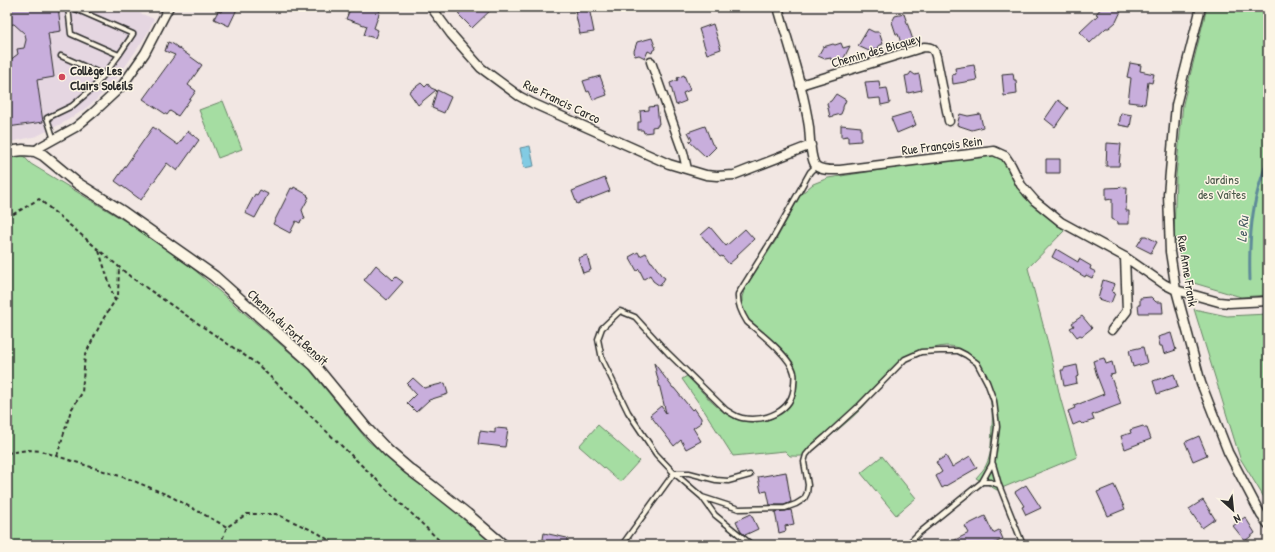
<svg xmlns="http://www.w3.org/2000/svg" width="1275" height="552" font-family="'Patrick Hand',sans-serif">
<rect width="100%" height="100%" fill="#f2e7e3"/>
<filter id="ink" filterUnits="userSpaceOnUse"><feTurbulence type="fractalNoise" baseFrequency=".025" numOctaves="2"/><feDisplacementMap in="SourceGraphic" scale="8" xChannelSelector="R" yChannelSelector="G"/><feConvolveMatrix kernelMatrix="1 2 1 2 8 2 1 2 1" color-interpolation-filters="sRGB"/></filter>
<g filter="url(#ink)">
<path fill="#e5d6e1" d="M7 7H126L154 19 147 34 129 61 115 80 96 100 82 111 63 123 37 136 10 142 7 140Z"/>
<path fill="#a5dda2" stroke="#688466" d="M1207 7H1268V295L1241 297 1187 281 1174 235 1176 176 1183 104Z
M223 101 242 149 218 158 199 110Z
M7 140 10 142 31 164 168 247 309 369 368 441 465 519 494 545H7Z
M998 152 1000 153 1024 197 1034 206 1047 214 1064 231 1028 268 1050 351 1060 397 1077 457 997 490 976 478C980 473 985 469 987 463 992 453 991 438 992 427 994 405 987 383 976 364 963 342 944 343 923 352 916 355 908 359 902 364 887 378 875 394 861 409 849 421 835 432 822 443 818 446 813 452 808 454 804 457 795 456 790 456L785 451 733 456 705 412 682 379 687 376C701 390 716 410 734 418 761 430 797 414 797 383 797 377 797 373 795 368 788 350 763 334 749 320L745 314 742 304V297L745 288 776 240 801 194 813 184 828 178Z
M1194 309 1227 316 1268 314V504L1240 458Z
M598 425 639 461 620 482 579 446Z
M882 456 916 498 896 515 861 473Z"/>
<path fill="#82cbe3" stroke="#5f8b99" d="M530 146 534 166 524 168 520 148Z"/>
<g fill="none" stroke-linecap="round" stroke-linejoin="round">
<path stroke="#5f8b99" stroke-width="3" d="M1250 280C1249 250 1250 219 1258 190 1261 179 1265 168 1268 157"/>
</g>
<path fill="#c8aedc" stroke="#2b2b2b" d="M7 7H58L61 31 48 33 54 77 37 80 43 122 8 127 7 117V60H10L18 54 17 49 24 48 26 40 25 34 14 24 7 25Z
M223 7H238L229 26 214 19 218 11 221 12Z
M351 7H360L367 9 369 7 380 11 374 28 378 30 375 38 364 35 367 26 346 19Z
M466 7H494L472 28 458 14Z
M1102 7H1123L1116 22 1109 28H1106L1090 43 1080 32 1098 15 1096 14Z
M589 8 594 32 580 34 575 11Z
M904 14 913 40 901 43 898 34H896L892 22 895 16Z
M713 24 721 49 707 54 699 29Z
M868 29 874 32H879L883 44 878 46 879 48 869 51 858 46Z
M652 38 656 49 653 50 652 53 648 51 645 58 639 55 635 56 634 51 637 42Z
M168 42 173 44 202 65 188 85 196 91 178 116 170 111 167 115 143 99 175 55 165 51Z
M841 43 843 48 850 46 843 60 840 58 831 60V58L825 59 818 56 823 47 833 44 835 45Z
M1130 63 1141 65 1140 71 1154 74 1152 83 1148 82 1145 104 1128 102 1131 78 1127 77Z
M974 65 977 80 953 84 952 75 956 74 955 68Z
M911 72 915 75 919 74 922 90 908 93 905 76 909 75Z
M1013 73 1014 80H1016L1017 94 1004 96 1002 74Z
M684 75 690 90 683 93 686 101 676 105 670 83 678 80 677 78Z
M600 76 607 95 593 100 589 91 587 92 583 81Z
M879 81 880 89 887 88 890 103 881 105 880 98 868 99 865 82Z
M421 83 425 87 428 84 431 88 436 90 418 105 409 92Z
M437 90 451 97 444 113 432 108Z
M836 94 846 100 843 107V109L841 114 830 117 827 103 831 101Z
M1058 100 1068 108 1055 127 1045 119Z
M657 106 659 124H658V126L652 127V132L644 133 643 130H638V122H641L640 111 649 110V107Z
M911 112 916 125 897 133 891 118Z
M1121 113 1132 115 1130 127 1119 125Z
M960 114 968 116 980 114 983 127 972 130 957 125Z
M841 125 861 127V141L848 142V136L841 137Z
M705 126 712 144 716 147 706 157 689 141 692 140 688 132Z
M153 127 178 145 188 131 199 140 177 171 167 163 141 200 115 181Z
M1107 143 1121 144 1119 166H1106Z
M1046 159H1060V173H1046Z
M605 178 610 191 577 204 572 191Z
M294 187 308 195 307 196 309 197 302 210 305 219 301 220 300 223 296 221 290 233 273 224 291 188 293 189Z
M1127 187 1126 211H1129V224H1118V222L1112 219V199L1106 200V188Z
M260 190 268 194 255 218 245 213 255 194 257 195Z
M710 227 726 246 745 229 754 239 736 256 737 257 729 264 722 256 720 257 701 235Z
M1143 236H1146L1157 242 1151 253 1137 246Z
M1056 249 1078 262 1079 259 1091 266 1090 269 1096 272 1092 278 1086 275 1085 277 1073 270 1074 269 1052 257Z
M638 252 640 256 646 253 651 262H652L655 266 661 275 665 278 660 286 653 281 650 275 644 279 639 269 637 271 629 257Z
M587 255 591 270 583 273 578 258Z
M376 265 393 280 396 277 403 282 387 300 364 280Z
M1103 280 1115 284 1112 292 1115 293 1111 303 1098 299Z
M1151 297 1156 302H1162L1163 313H1139L1138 305H1140V298Z
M1082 316 1092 328 1082 336 1080 335 1077 337 1070 328 1074 326 1072 323Z
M1171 333 1176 350 1164 354 1162 346H1160L1158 337Z
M1143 347 1147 363 1133 367 1129 350Z
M1104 358 1106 364 1112 362 1115 374 1110 375 1121 404 1092 415 1094 420 1082 424 1080 422 1073 425 1068 411 1075 408 1074 406 1104 394 1097 376 1093 361Z
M654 363 673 388H674L692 410 694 408 701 418V421L702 422 693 428 701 441 686 449 681 440 674 446 650 415 661 406 666 413Z
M1077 365 1079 376 1076 377 1077 383 1064 386 1061 370H1064V368Z
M1174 374 1178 387 1157 394 1153 381Z
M413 378 424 388 445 383 448 394 429 400 416 412 407 403 416 394 407 384Z
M1143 426 1144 428H1147L1151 439 1125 449 1121 436 1131 433 1130 430Z
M495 428 508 429 505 447 478 444 480 431 495 433Z
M1199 436 1207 455 1193 461 1185 442Z
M946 456 952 467 970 456 977 468 942 488 936 476 942 472 936 462Z
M786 472 791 502 784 505H770L767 491 761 492 758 477Z
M1026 485 1041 508 1026 515 1022 507 1024 506 1015 492Z
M1114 485 1125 509 1108 516 1097 492Z
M1203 500 1215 519 1202 528 1189 509Z
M791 510 794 524 785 526 786 531 779 533 775 512 785 511Z
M751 514 758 529 745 535 741 532 736 521Z
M985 516 993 533 999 530 1003 539 991 545H945L969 533 965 526Z
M1245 517 1255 533 1245 541 1233 526Z
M544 533 567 538V545H542Z"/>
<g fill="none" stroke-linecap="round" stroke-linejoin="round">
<defs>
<path id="service" d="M68 7 71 34 119 55 133 34 71 7
M61 56 104 75 119 55
M54 140 47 118 72 106 92 89 104 75
M816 166 810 172 773 238 738 294C737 304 742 314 747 322 760 333 791 357 794 373 795 377 794 382 794 385 793 412 765 422 742 418 736 417 731 413 726 410L668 353 635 317 620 311 602 328 598 339 602 359 628 412 656 454 674 473 702 497 739 509 785 508 796 504 804 499 807 493 808 485 804 462 806 455 811 449 825 437 860 405 905 359 921 352 940 351H958L966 355 977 363 987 382 994 401 997 427 992 464 982 482
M993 464 999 485
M702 497 715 515 752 545
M622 545 674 473H689L716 480 728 481 750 475
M907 545 919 533 982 482H990L999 485 1023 545"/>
<path id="minor" d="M431 7 451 34 481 68 519 96 532 103 669 164 706 175 717 176 734 175 811 145
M778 7C789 46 803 86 809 127 810 136 810 159 816 166 822 171 833 170 840 170L994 151 1005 156 1011 165 1021 185 1035 201 1061 222 1125 257 1164 284 1176 290 1219 302 1229 303 1268 301
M1201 7 1176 105 1168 194 1170 252 1176 290 1201 383 1228 452 1261 515 1268 524
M651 62 683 152 687 169
M800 85 924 47C932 47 934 49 936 56L949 121
M35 151 40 147 76 127 94 112 122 86 145 53 169 7
M1112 330 1127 311 1125 257"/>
<path id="tertiary" d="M7 152 23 150 35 151 43 155 77 183 123 212 214 276 315 366 366 428 388 451 409 469 433 487 467 514 503 545"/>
</defs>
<use href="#service" stroke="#2b2b2b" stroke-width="7"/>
<use href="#minor" stroke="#2b2b2b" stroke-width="11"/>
<use href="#tertiary" stroke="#2b2b2b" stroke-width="13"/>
<path stroke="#2b2b2b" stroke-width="2" stroke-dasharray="4 3" stroke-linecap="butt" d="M7 218 39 199 132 278 257 364 444 545
M99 251 115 301
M7 453 29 450 41 451 129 479 168 495 227 527
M57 456 71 410 82 393 85 355 103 319 118 296 119 267
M220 545 227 527 247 514H276L318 533 336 545"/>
<use href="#service" stroke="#fcf5e5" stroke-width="4"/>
<use href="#minor" stroke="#fcf5e5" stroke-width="8"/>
<use href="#tertiary" stroke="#fcf5e5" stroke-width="10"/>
</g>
</g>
<circle fill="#d1495b" stroke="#fcf5e5" stroke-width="1.5" cx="62" cy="77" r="4"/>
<g text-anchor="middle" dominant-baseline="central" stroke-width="3" stroke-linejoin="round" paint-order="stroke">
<g font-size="13" fill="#2b2b2b" stroke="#fcf5e5">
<text transform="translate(876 50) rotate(-16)">Chemin des Bicquey</text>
<text transform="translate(562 101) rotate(26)">Rue Francis Carco</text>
<text transform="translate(942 145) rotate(-7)">Rue François Rein</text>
<text transform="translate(1188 271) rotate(81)">Rue Anne Frank</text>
<text transform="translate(288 327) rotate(43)">Chemin du Fort Benoît</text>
</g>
<g font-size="13" font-weight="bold" fill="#2b2b2b" stroke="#fcf5e5" text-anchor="start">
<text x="70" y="70">Collège Les<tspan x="70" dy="15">Clairs Soleils</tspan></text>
</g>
<g font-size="13" fill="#4a5849" stroke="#fcf5e5">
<text x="1222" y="179">Jardins<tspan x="1222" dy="15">des Vaîtes</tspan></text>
</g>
<g font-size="14" font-style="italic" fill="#455b62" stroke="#fcf5e5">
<text transform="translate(1242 229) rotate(-85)">Le Ru</text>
</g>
</g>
<rect width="1275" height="552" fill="none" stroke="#fcf5e5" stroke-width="24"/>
<rect x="12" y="12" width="1251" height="528" fill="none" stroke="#2b2b2b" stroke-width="1.5" filter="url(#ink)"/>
<g transform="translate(1233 510) rotate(153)" stroke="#fcf5e5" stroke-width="3" paint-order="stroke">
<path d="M0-3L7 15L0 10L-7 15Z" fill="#2b2b2b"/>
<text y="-6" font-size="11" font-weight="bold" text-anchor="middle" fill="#2b2b2b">N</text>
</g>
</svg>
